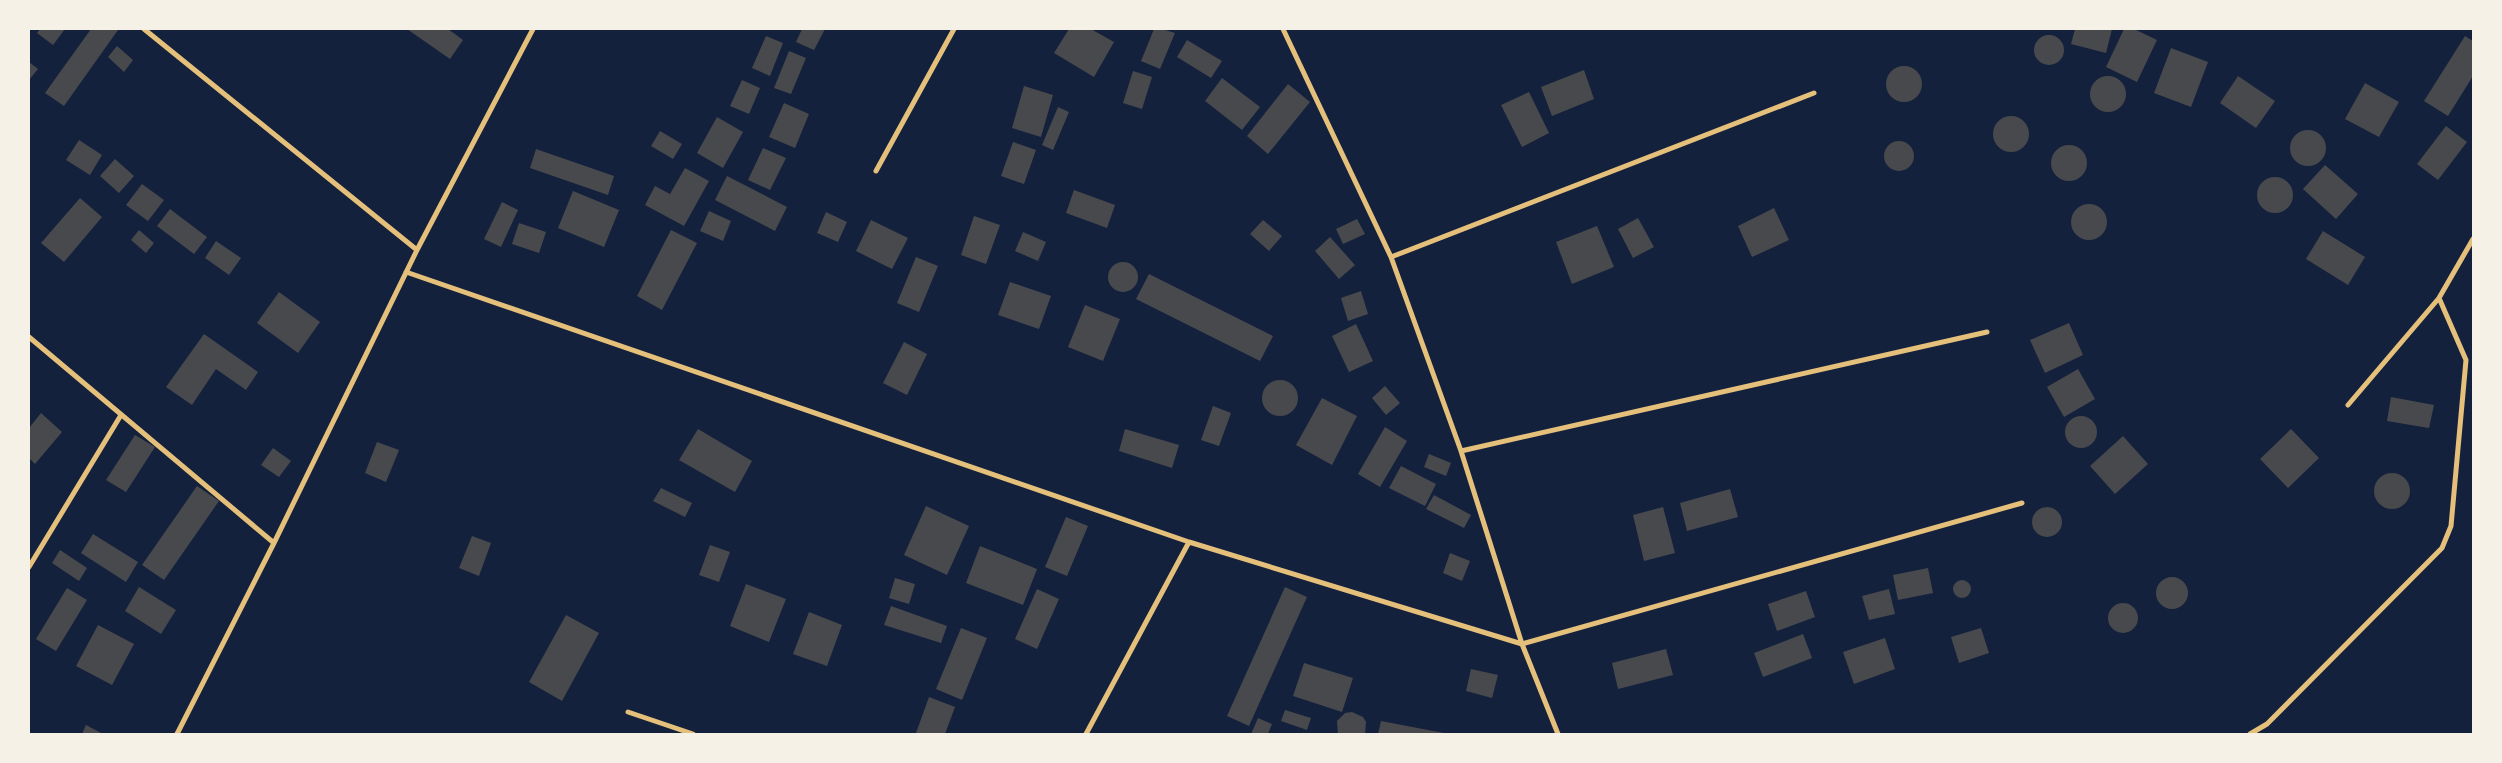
<svg xmlns="http://www.w3.org/2000/svg" width="2502" height="763" font-family="Lato,sans-serif">
<rect width="100%" height="100%" fill="#14213d"/>
<path fill="#48494c" d="M40 29H65L53 45 37 33Z
M91 29 118 30 64 106 45 93Z
M407 29H448L463 40 450 59Z
M802 29H825L814 50 796 42Z
M1069 29H1091L1114 42 1094 77 1054 53Z
M1154 29H1162L1175 33 1160 69 1141 61Z
M2075 29H2112L2106 53 2071 44Z
M2124 29H2134L2157 40 2137 82 2106 67Z
M2034 50a15 15 0 1 1 30 0a15 15 0 1 1-30 0Z
M766 36 783 43 770 76 752 68Z
M2465 36 2473 41V76L2448 116 2424 101Z
M1187 40 1222 61 1211 78 1177 57Z
M117 46 133 60 124 72 108 57Z
M2171 48 2208 62 2191 107 2154 93Z
M789 51 806 58 791 94 774 88Z
M29 62 38 69 29 80Z
M1886 84a18 18 0 1 1 36 0a18 18 0 1 1-36 0Z
M1584 70 1594 99 1552 116 1541 87Z
M1133 71 1152 77 1142 109 1123 103Z
M2238 76 2275 101 2256 128 2220 103Z
M2090 94a18 18 0 1 1 36 0a18 18 0 1 1-36 0Z
M1222 78 1260 107 1242 130 1205 101Z
M742 80 760 88 749 114 730 106Z
M2365 83 2399 102 2379 137 2345 119Z
M1288 84 1310 102 1268 154 1247 136Z
M1024 86 1053 95 1041 137 1012 128Z
M1529 92 1549 133 1522 147 1501 105Z
M784 103 809 114 795 148 769 137Z
M1058 107 1069 112 1053 150 1042 145Z
M1993 134a18 18 0 1 1 36 0a18 18 0 1 1-36 0Z
M717 117 743 132 723 168 697 153Z
M2446 126 2467 142 2438 180 2417 164Z
M2290 148a18 18 0 1 1 36 0a18 18 0 1 1-36 0Z
M660 131 682 144 673 159 651 146Z
M79 140 102 155 90 175 66 160Z
M1884 156a15 15 0 1 1 30 0a15 15 0 1 1-30 0Z
M1013 142 1036 150 1024 184 1001 176Z
M2051 163a18 18 0 1 1 36 0a18 18 0 1 1-36 0Z
M763 148 786 158 770 190 748 180Z
M536 149 614 176 608 195 530 168Z
M115 159 134 176 119 193 100 176Z
M2325 165 2358 194 2336 219 2303 189Z
M685 168 709 181 684 226 645 205 655 186 670 194Z
M727 176 787 207 775 231 715 200Z
M2257 195a18 18 0 1 1 36 0a18 18 0 1 1-36 0Z
M142 184 164 200 148 221 126 205Z
M1074 190 1115 205 1107 228 1066 213Z
M573 191 619 210 604 247 558 228Z
M80 198 102 217 64 262 41 243Z
M502 202 518 210 501 247 484 239Z
M2071 222a18 18 0 1 1 36 0a18 18 0 1 1-36 0Z
M1774 208 1789 240 1752 257 1738 226Z
M170 209 207 237 194 254 157 226Z
M709 211 731 221 723 241 700 231Z
M826 212 847 222 838 242 817 233Z
M974 216 1000 225 986 264 961 255Z
M1638 218 1654 247 1633 258 1618 229Z
M1357 219 1365 234 1343 244 1336 229Z
M871 220 908 238 892 269 856 251Z
M1263 220 1282 236 1269 251 1250 234Z
M519 223 546 232 539 253 512 244Z
M1597 226 1614 267 1572 284 1556 242Z
M139 230 154 243 146 253 131 240Z
M671 230 697 243 662 310 637 296Z
M2323 231 2365 257 2348 285 2306 259Z
M1023 232 1046 242 1038 261 1015 251Z
M1330 237 1355 265 1339 279 1315 251Z
M216 241 241 258 229 275 205 258Z
M916 257 938 266 919 312 897 303Z
M1108 277a15 15 0 1 1 30 0a15 15 0 1 1-30 0Z
M1149 274 1273 336 1260 361 1136 299Z
M1010 282 1051 296 1039 329 998 315Z
M1361 291 1368 314 1348 321 1341 298Z
M279 292 320 322 298 353 257 323Z
M1085 305 1120 319 1103 361 1068 347Z
M2069 323 2083 355 2045 373 2030 340Z
M1356 324 1373 361 1349 372 1332 336Z
M204 334 258 372 246 390 216 369 192 405 166 387Z
M904 342 927 354 907 395 883 383Z
M2078 369 2095 399 2064 417 2047 387Z
M1262 398a18 18 0 1 1 36 0a18 18 0 1 1-36 0Z
M1385 386 1400 403 1386 415 1372 398Z
M2391 397 2434 405 2429 428 2387 421Z
M1322 398 1357 416 1332 465 1296 445Z
M1213 406 1231 413 1219 446 1201 440Z
M41 413 62 432 35 464 29 458V428Z
M2065 432a16 16 0 1 1 32 0a16 16 0 1 1-32 0Z
M1385 427 1407 441 1380 487 1358 474Z
M698 429 752 461 735 492 679 460Z
M1125 429 1179 445 1172 468 1119 451Z
M2291 429 2319 458 2288 488 2260 459Z
M135 435 155 447 126 492 106 480Z
M2123 436 2148 464 2115 494 2090 466Z
M377 442 399 450 386 482 365 473Z
M273 448 291 461 279 477 261 465Z
M1429 454 1451 463 1446 476 1424 467Z
M1401 466 1436 484 1425 506 1389 488Z
M2374 491a18 18 0 1 1 36 0a18 18 0 1 1-36 0Z
M197 486 219 501 164 580 142 565Z
M661 488 692 503 685 517 653 501Z
M1730 489 1738 517 1687 531 1680 503Z
M1434 495 1471 515 1464 528 1426 509Z
M926 506 969 526 947 575 904 555Z
M2032 522a15 15 0 1 1 30 0a15 15 0 1 1-30 0Z
M1663 507 1675 553 1644 561 1633 515Z
M1066 517 1088 526 1067 576 1045 567Z
M93 534 138 562 126 582 81 553Z
M472 536 491 543 479 576 459 568Z
M710 545 730 552 719 582 699 575Z
M980 546 1037 569 1023 605 966 583Z
M60 550 87 568 79 581 52 563Z
M1450 553 1470 561 1462 581 1443 573Z
M1928 568 1933 593 1898 600 1893 575Z
M2156 593a16 16 0 1 1 32 0a16 16 0 1 1-32 0Z
M895 578 915 584 909 604 889 598Z
M1953 589a9 9 0 1 1 18 0a9 9 0 1 1-18 0Z
M746 584 786 599 769 642 730 626Z
M139 587 176 610 161 634 125 611Z
M1285 587 1307 597 1249 726 1227 716Z
M67 588 87 600 56 651 36 639Z
M1037 589 1059 599 1037 649 1015 639Z
M1889 589 1895 614 1869 620 1862 596Z
M1806 591 1815 617 1777 631 1768 604Z
M2108 618a15 15 0 1 1 30 0a15 15 0 1 1-30 0Z
M891 606 947 626 941 643 884 625Z
M809 612 842 625 827 666 793 654Z
M566 615 599 633 562 701 529 682Z
M98 625 134 644 112 685 76 666Z
M961 628 987 638 962 700 936 689Z
M1981 628 1989 653 1959 663 1951 637Z
M1803 634 1812 658 1763 677 1754 653Z
M1885 638 1895 669 1854 684 1843 652Z
M1666 649 1673 675 1618 689 1612 663Z
M1304 663 1353 678 1342 712 1293 696Z
M1471 669 1498 675 1492 698 1466 691Z
M929 697 955 707 945 734 916 733Z
M1285 710 1311 718 1307 730 1281 721Z
M1352 712 1363 717 1366 722 1365 734H1338L1337 721 1345 713Z
M1258 718 1272 724 1268 734H1251Z
M1381 721 1444 733V734H1378Z
M86 725 103 734H82Z"/>
<g fill="none" stroke-linecap="round" stroke-linejoin="round">
<path stroke="#e5c07b" stroke-width="5" d="M144 29 417 250
M1283 29 1391 257 1461 451 1522 644 1558 734
M876 171 954 29
M1391 257 1814 93
M406 272 1189 542 1522 644 2022 503
M29 337 274 543
M2348 405 2439 298
M1461 451 1987 332
M29 567 121 415
M628 712 693 734
M177 734 274 543 417 250 533 29
M1086 734 1189 542
M2250 734 2267 724 2442 548 2451 526 2466 360 2439 298 2473 239"/>
</g>
<rect width="2502" height="763" fill="none" stroke="#f6f1e7" stroke-width="60"/>
</svg>
